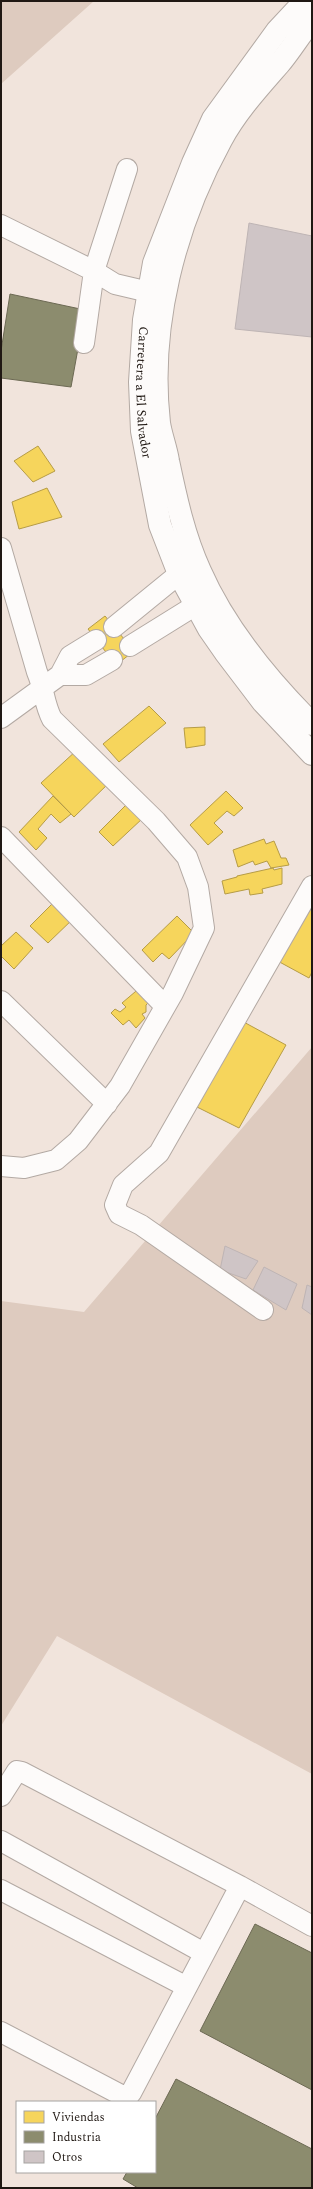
<svg xmlns="http://www.w3.org/2000/svg" width="313" height="2189" font-family="Spectral,serif">
<rect width="100%" height="100%" fill="#f1e4dc"/>
<path fill="#decbbf" d="M1 1H94L1 84Z
M312 1047V1774L57 1636 1 1726V1301L84 1312Z"/>
<path fill="#f6d55c" stroke="#b69c46" d="M38 446 55 471 33 482 14 461Z
M47 488 62 517 19 529 12 502Z
M105 616 134 651 116 665 88 629Z
M149 706 166 723 119 762 103 744Z
M205 727V745L186 748 184 728Z
M77 750 110 782 74 817 41 783Z
M226 791 243 808 234 816 227 811 214 823 223 832 208 845 190 825Z
M53 796 71 814 60 823 51 814 38 829 47 838 36 850 19 832Z
M128 803 143 818 113 846 99 832Z
M264 839 266 844 274 841 281 858H286L289 865 271 868 267 861 255 865 253 861 238 867 233 850Z
M273 868 274 870 282 868V884L262 889 263 893 250 895 249 889 225 894 222 881 237 877V876Z
M312 891V972L309 978 274 959Z
M58 898 75 917 48 943 30 926Z
M177 916 194 933 169 959 162 953 153 962 142 950Z
M16 932 33 948 14 969 1 956V946Z
M142 986 152 999 146 1005V1012L142 1014 145 1018 136 1028 129 1020 123 1025 111 1013 115 1009 120 1012 126 1007 122 1003Z
M240 1020 286 1045 239 1128 193 1105Z"/>
<path fill="#8c8c6e" stroke="#6c6953" d="M10 294 85 310 71 387 1 378V351Z
M255 1924 312 1953V2090L200 2031Z
M176 2079 312 2149V2188H138L123 2179 127 2172H155V2119Z"/>
<path fill="#cfc5c6" stroke="#beb4b4" d="M249 223 312 236V337L235 329Z
M225 1246 258 1261 246 1279 220 1270Z
M264 1267 297 1284 286 1310 253 1290Z
M307 1285 312 1287V1315L302 1308Z"/>
<g fill="none" stroke-linecap="round" stroke-linejoin="round">
<defs>
<path id="minor" d="M1 225 94 271 115 284 149 292
M84 343 94 271 127 169
M1 548 37 672C44 688 44 704 52 719L156 821 187 857 198 887 204 928 173 993 120 1086 78 1141 56 1160 24 1168 1 1166
M114 627 179 574
M130 646 196 605
M60 675H86L112 660
M1 718 60 675 70 656 96 640
M1 837 165 1006
M1 1001 107 1104
M263 1310 141 1225 119 1214 115 1205 123 1185 159 1153 312 886
M1 1796 17 1771 22 1772 240 1886 312 1926
M1 1841 204 1953
M1 1890 187 1987
M1 2032 123 2096 131 2093 240 1886"/>
<g id="highway">
<path id="s1" d="M305 1 277 31 213 119 193 163 154 263 144 320 140 382 142 431 160 525 179 574 209 629 225 652 263 702 312 754"/>
<path d="M312 20C300 34 291 50 279 64 258 88 236 112 221 140 175 224 148 326 159 423 161 436 166 448 168 461 176 499 184 536 200 571 225 628 269 681 312 724"/>
</g>
</defs>
<use href="#minor" stroke="#b3a9a3" stroke-width="22"/>
<use href="#highway" stroke="#b3a9a3" stroke-width="24"/>
<use href="#minor" stroke="#fdfbfa" stroke-width="20"/>
<use href="#highway" stroke="#fdfbfa" stroke-width="22"/>
</g>
<g text-anchor="middle" dominant-baseline="central" stroke-width="4" stroke-linejoin="round" paint-order="stroke">
<g font-size="13" fill="#201813" stroke="#fff">
<text stroke="none"><textPath href="#s1" startOffset="436">Carretera a El Salvador</textPath></text>
</g>
</g>
<rect width="313" height="2189" fill="none" stroke="#201813" stroke-width="4"/>
<rect x="16" y="2101" width="140" height="72" fill="#ffffff" stroke="#a6a3a1"/>
<rect x="24" y="2111" width="20" height="12" fill="#f6d55c" stroke="#a6a3a1"/>
<text x="52" y="2121" font-size="12" fill="#201813">Viviendas</text>
<rect x="24" y="2131" width="20" height="12" fill="#8c8c6e" stroke="#a6a3a1"/>
<text x="52" y="2141" font-size="12" fill="#201813">Industria</text>
<rect x="24" y="2151" width="20" height="12" fill="#cfc5c6" stroke="#a6a3a1"/>
<text x="52" y="2161" font-size="12" fill="#201813">Otros</text>
</svg>
